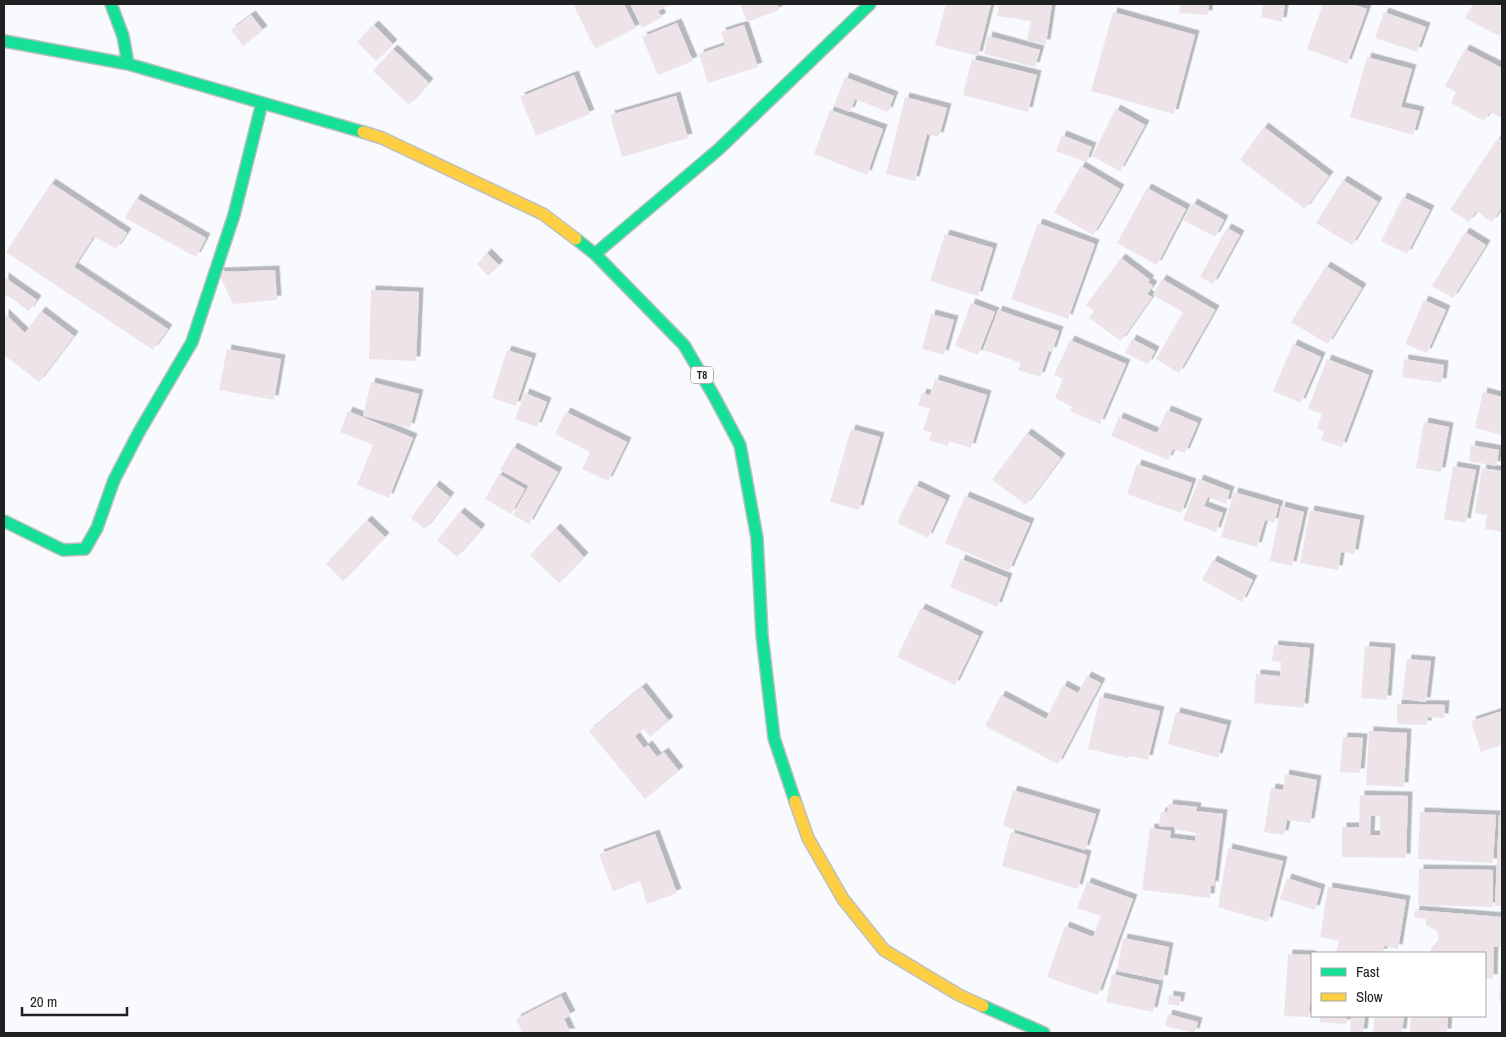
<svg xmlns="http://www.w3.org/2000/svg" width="1506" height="1037" font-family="'Archivo Narrow',sans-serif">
<defs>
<filter id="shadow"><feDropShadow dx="4.5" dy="-4.5" stdDeviation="0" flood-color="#0004"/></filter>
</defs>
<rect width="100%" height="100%" fill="#f8fafd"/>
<path fill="#ede3e9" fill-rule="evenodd" filter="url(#shadow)" d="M573 4H624L636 28 595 49Z
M630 4H672L658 11 662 17 642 28Z
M740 4H777L779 10 747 22Z
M946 4H991L978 56 935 45Z
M999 4H1052L1046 44 1027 41 1031 21 997 16Z
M1180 4H1209L1208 15 1179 13Z
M1263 4H1285L1282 22 1261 17Z
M1323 4H1352L1367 9 1347 64 1307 49Z
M1473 4H1502V30L1499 36 1465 18Z
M1113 12 1195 35 1174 114 1091 91Z
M1384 12 1426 27 1417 52 1375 38Z
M251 15 263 30 243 46 231 30Z
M677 23 693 61 658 75 642 37Z
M374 25 393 44 376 61 357 42Z
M744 25 758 67 708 83 699 54 725 45 721 32Z
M988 36 1040 50 1035 67 984 54Z
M393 49 429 83 409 105 373 71Z
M1465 49 1502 68V118L1490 112 1484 121 1451 103 1456 92 1445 86Z
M1367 57 1412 69 1401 107 1420 111 1413 135 1350 117Z
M972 59 1037 75 1028 112 963 95Z
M574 75 590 114 536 136 520 97Z
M845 77 894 96 888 112 855 99 850 112 834 106Z
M676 96 688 138 622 157 610 115Z
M905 97 947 108 939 137 927 134 915 181 886 174Z
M1116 109 1145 125 1120 171 1092 156Z
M830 110 883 129 867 175 814 154Z
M1264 127 1329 176 1305 209 1240 160Z
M1062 135 1092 147 1086 162 1056 151Z
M1498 138 1502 140V207L1492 222 1476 211 1469 222 1450 210Z
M1081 166 1120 189 1093 235 1054 212Z
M1343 180 1378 202 1352 245 1316 223Z
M51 183 127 233 116 249 94 236 74 267 168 329 153 350 6 252Z
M1147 188 1186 209 1157 265 1117 243Z
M1403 197 1430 210 1407 254 1381 241Z
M136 198 206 238 196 257 125 218Z
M1193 203 1224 220 1215 237 1183 220Z
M1038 223 1095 244 1068 319 1011 299Z
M1227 228 1240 235 1213 284 1200 277Z
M1465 232 1486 245 1453 298 1432 286Z
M945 234 993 248 978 296 930 281Z
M487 253 499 265 488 276 477 264Z
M1121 258 1150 280 1148 282 1153 286 1147 294 1152 297 1121 341 1089 318 1094 311 1086 305Z
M1326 266 1362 288 1328 344 1291 322Z
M275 270 277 300 233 304 218 272Z
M4 277 37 300 29 311 7 295 4 299Z
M1162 279 1215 310 1179 373 1156 359 1183 312 1153 295Z
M371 290 419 292 416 361 369 359Z
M1424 300 1446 310 1427 353 1405 344Z
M971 303 995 312 978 355 955 346Z
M998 310 1059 331 1052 352 1049 351 1040 377 1018 370 1021 363 984 350Z
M41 311 74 336 39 382 4 355V313L25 333Z
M931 314 954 320 944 355 922 349Z
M1132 339 1155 351 1148 364 1125 353Z
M1070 340 1126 364 1100 424 1070 411 1072 407 1055 398 1063 379 1054 375Z
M1293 344 1321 357 1301 403 1273 391Z
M227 349 281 359 274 400 219 390Z
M507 350 532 358 516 406 492 398Z
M1327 359 1369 375 1342 447 1321 440 1324 431 1317 428 1322 414 1308 409Z
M1404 359 1444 365 1442 383 1402 377Z
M935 379 987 395 971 448 949 441 948 446 929 440 932 433 923 430 930 409 918 405 922 393 930 395Z
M371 382 419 394 410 428 363 416Z
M1483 392 1502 397V435L1475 428Z
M525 393 547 402 537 427 515 419Z
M1167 410 1198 423 1185 453 1173 449 1168 460 1111 436 1119 417 1157 433Z
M348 411 413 438 389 498 357 485 373 445 340 432Z
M566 412 627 442 608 481 582 469 590 452 555 434Z
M1424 422 1449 427 1441 472 1416 468Z
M851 429 880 437 859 510 830 502Z
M1027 433 1061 458 1026 505 992 480Z
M1471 445 1499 450 1496 466 1469 461Z
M513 447 558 472 529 524 513 515 529 486 500 470Z
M1137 464 1192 483 1181 513 1127 494Z
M1453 466 1476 470 1466 523 1444 519Z
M1482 468 1502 471V532L1485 529 1487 515 1475 513Z
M499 474 525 489 511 514 485 499Z
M1199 479 1230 491 1226 504 1208 497 1204 506 1223 513 1216 532 1183 520Z
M435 485 450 497 425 529 411 518Z
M915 485 946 500 928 538 897 523Z
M1234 492 1279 505 1274 523 1265 520 1257 547 1221 537Z
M965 496 1030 523 1009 571 945 543Z
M1281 506 1304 512 1292 566 1270 561Z
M1310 510 1360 520 1354 554 1341 552 1338 570 1300 563Z
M460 512 481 529 457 557 437 540Z
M367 520 385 537 343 581 326 564Z
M556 528 584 557 559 583 530 555Z
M961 559 1008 578 997 607 950 587Z
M1213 560 1253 580 1242 602 1202 580Z
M921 608 979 636 955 685 897 657Z
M1274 645 1310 648 1304 708 1254 703 1256 674 1280 676 1281 662 1272 661Z
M1365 646 1391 648 1387 700 1361 698Z
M1407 659 1431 661 1426 702 1402 699Z
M1087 676 1101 683 1058 764 985 726 1001 695 1046 719 1063 685 1078 693Z
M642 687 669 721 650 737 644 729 635 736 644 748 648 745 657 757 664 752 679 771 645 799 589 731Z
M1100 697 1160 711 1148 760 1129 756 1128 758 1088 749Z
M1397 704 1445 705 1444 718 1428 717 1427 725 1397 724Z
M1502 711V745L1481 752 1471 721Z
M1176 712 1227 725 1218 758 1168 744Z
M1369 731 1407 733 1404 787 1366 785Z
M1343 737 1363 738 1360 773 1340 772Z
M1285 774 1317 780 1310 823 1287 820 1284 835 1264 832 1271 788 1283 790Z
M1013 790 1096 814 1085 850 1003 826Z
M1360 795 1408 796 1406 858 1342 857V827H1359ZM1371 816H1380V835H1370Z
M1169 804 1197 807 1196 811 1223 814 1214 886 1211 885 1210 898 1142 890 1150 828 1171 831 1170 838 1195 841 1196 833 1174 829V827L1159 826 1161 812H1167Z
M1420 812 1496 815 1493 863 1418 859Z
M1499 815H1502V906H1495Z
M1011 832 1087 855 1078 889 1002 866Z
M655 834 677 893 647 904 640 881 613 891 599 854Z
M1228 848 1283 861 1268 922 1218 907Z
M1419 869 1493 870V907L1418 905Z
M1287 878 1321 889 1315 910 1280 899Z
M1087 882 1133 899 1098 995 1047 977 1065 926 1093 937 1101 916 1077 908Z
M1328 887 1406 900 1398 949 1384 946 1383 953H1336L1339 941 1320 937Z
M1415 910 1502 917V947H1494L1493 979 1485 978V953H1431V948L1438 942V932L1426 925V919L1414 917Z
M1123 938 1169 947 1163 980 1117 971Z
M1288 954 1312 955V981L1309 1017 1284 1016Z
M1501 970H1502V1001H1499Z
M1112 974 1159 985 1153 1012 1106 1002Z
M1169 995 1181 997 1179 1006 1168 1004Z
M561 996 571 1015 564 1019 571 1033H523L516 1019Z
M1168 1014 1198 1022 1195 1033 1165 1026Z
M1320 1016H1347L1346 1024 1320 1022Z
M1351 1016H1365L1363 1033H1350Z
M1375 1016H1404L1402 1033 1373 1032Z
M1411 1016H1448L1447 1033H1410Z"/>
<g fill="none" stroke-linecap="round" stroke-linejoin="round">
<defs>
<path id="fast" d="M111 4 123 36 128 64
M4 41 128 64 363 132
M576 239 595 254 684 345 714 396 740 445 757 538 762 635 774 738 795 801
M595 254 719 149 870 4
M4 521 63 550 85 549 97 528 114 480 139 432 192 342 234 215 262 103
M983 1006 1044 1033"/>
<path id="slow" d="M363 132 382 138 543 214 576 239
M795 801 808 838 843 899 884 950 959 995 983 1006"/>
</defs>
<use href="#fast" stroke="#bcbec0" stroke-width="14"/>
<use href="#slow" stroke="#bcbec0" stroke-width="14"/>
<use href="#fast" stroke="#16e098" stroke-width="11"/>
<use href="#slow" stroke="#ffcf43" stroke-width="11"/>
</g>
<g text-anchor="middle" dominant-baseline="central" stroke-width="5" stroke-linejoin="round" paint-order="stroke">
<rect fill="#fff" stroke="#626465" stroke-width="1" x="691" y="366.5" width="22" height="17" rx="4"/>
<g font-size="11" font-weight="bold" fill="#1f2123">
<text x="702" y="375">T8</text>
</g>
</g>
<rect width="1506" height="1037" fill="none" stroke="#1f2123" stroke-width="10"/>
<rect x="1311" y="952" width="175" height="65" fill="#ffffff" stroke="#a5a6a7"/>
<rect x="1321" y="968" width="25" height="8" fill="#16e098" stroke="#a5a6a7"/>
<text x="1356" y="977" font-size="15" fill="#1f2123">Fast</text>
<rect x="1321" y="993" width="25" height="8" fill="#ffcf43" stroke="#a5a6a7"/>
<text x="1356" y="1002" font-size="15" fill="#1f2123">Slow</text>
<path d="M22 1007v8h105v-8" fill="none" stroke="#1f2123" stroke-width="2.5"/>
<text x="30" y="1007" font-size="15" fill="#1f2123" stroke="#ffffff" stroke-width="4" paint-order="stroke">20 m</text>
</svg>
